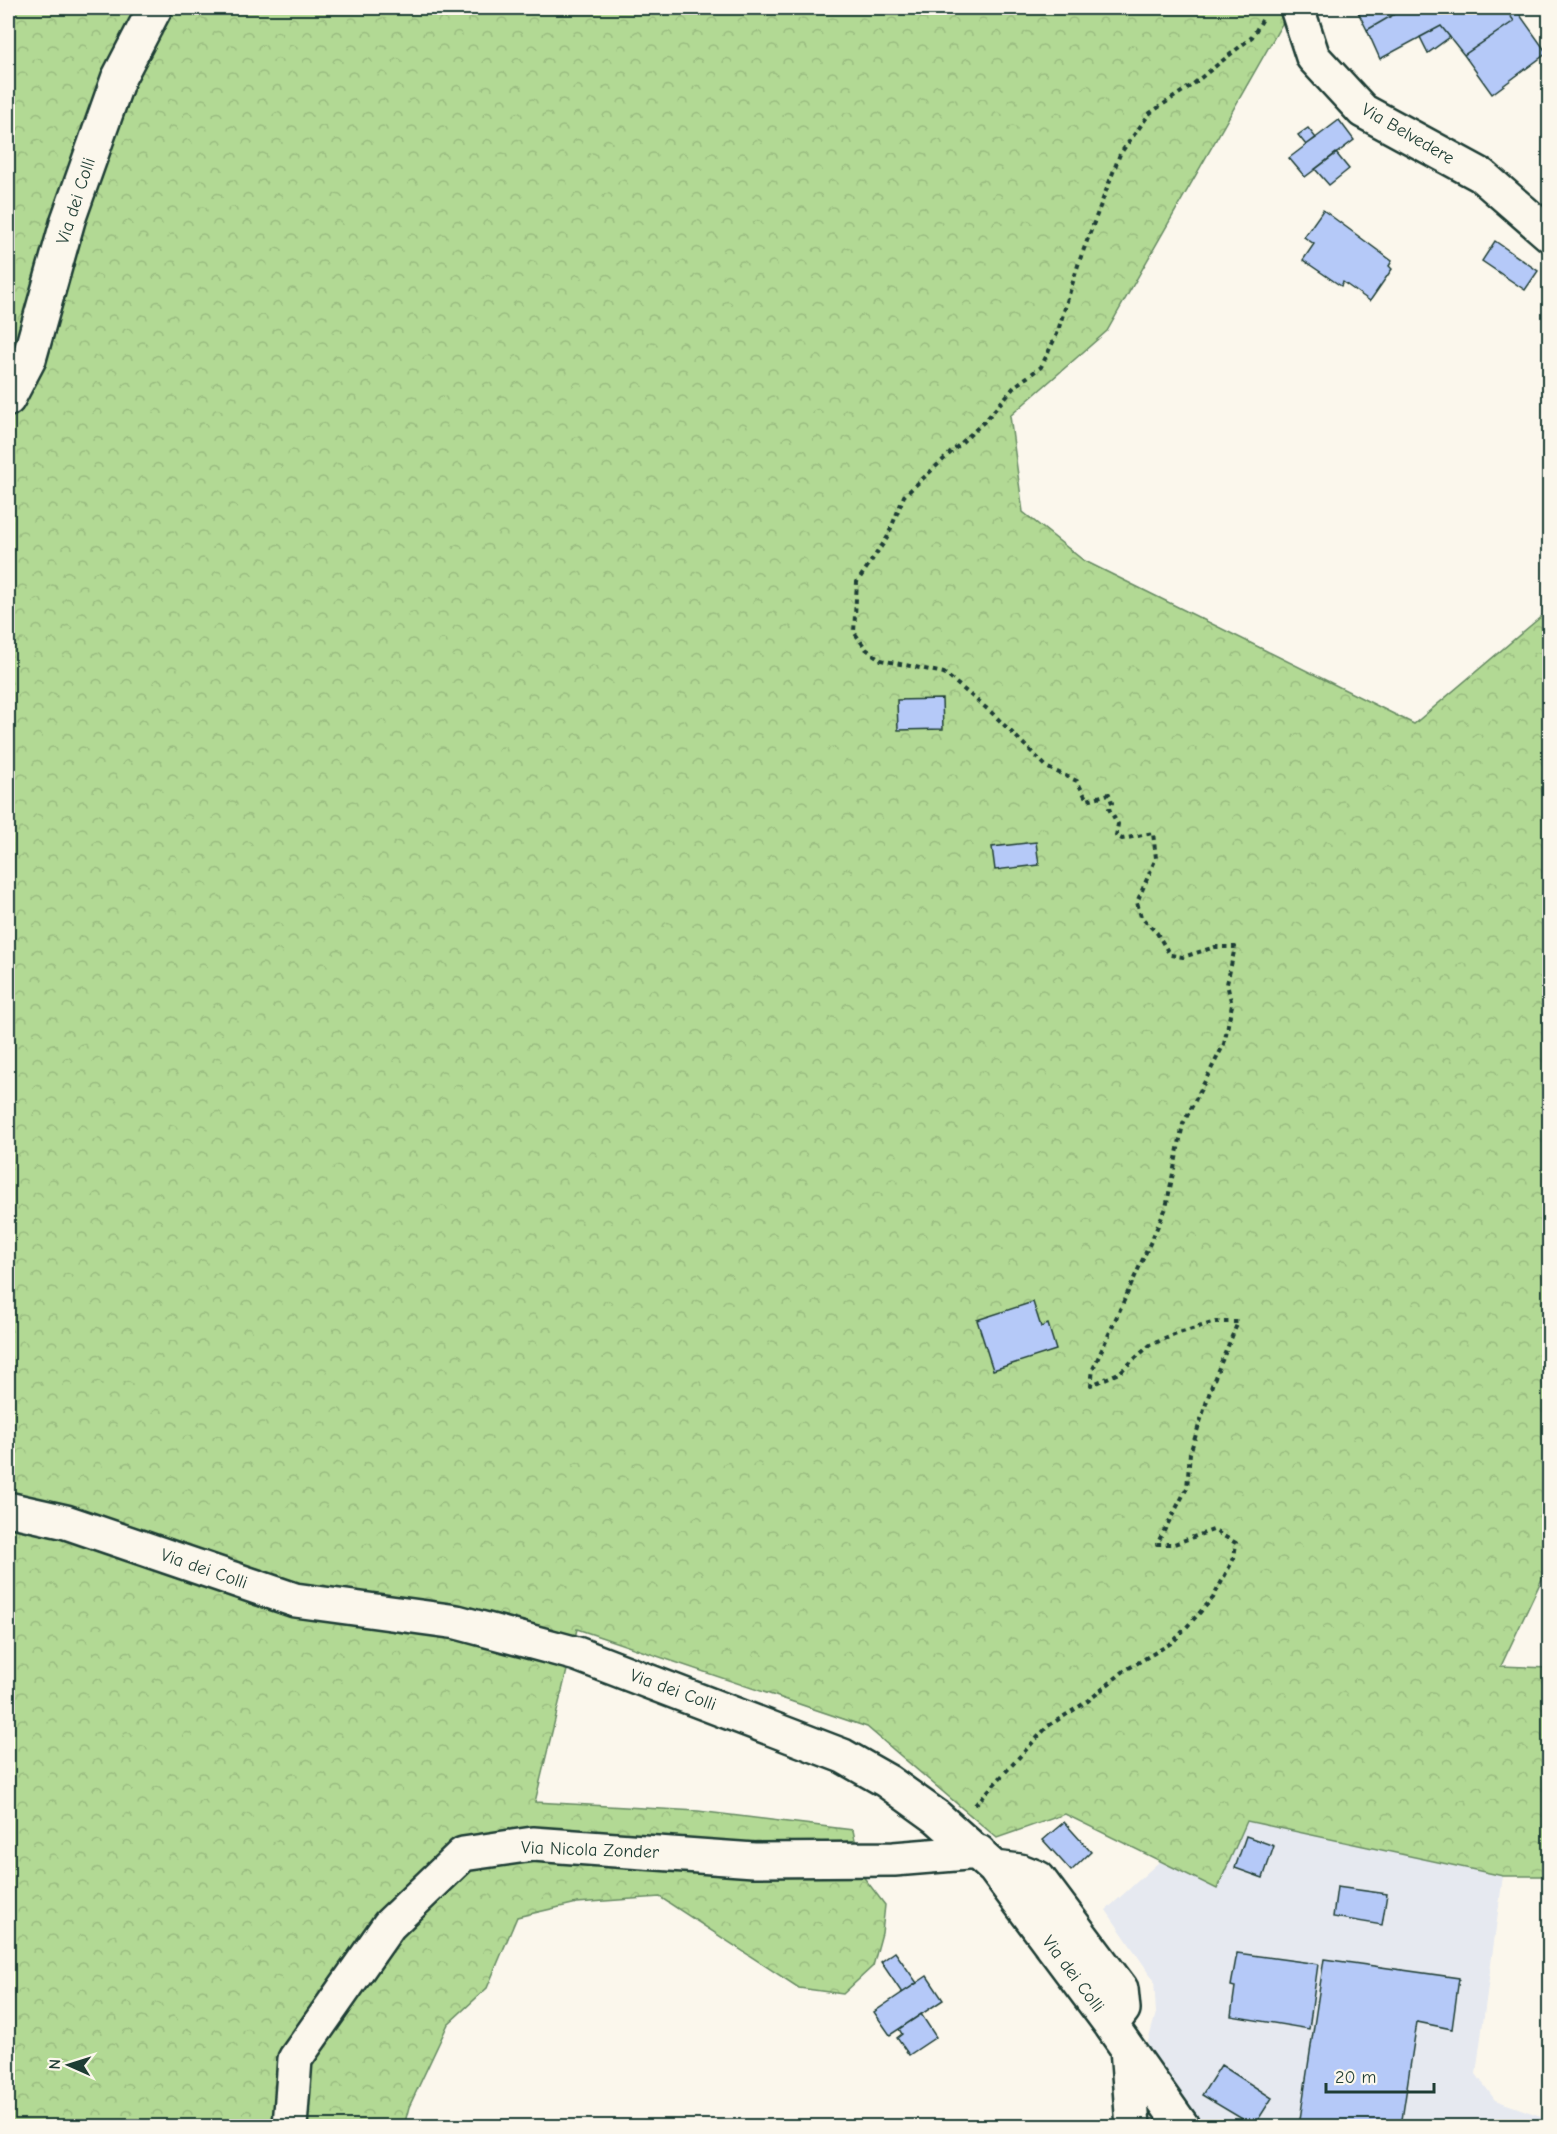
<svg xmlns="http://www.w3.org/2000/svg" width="1557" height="2134" font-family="'Comic Neue',sans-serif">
<defs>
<pattern id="forest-crowns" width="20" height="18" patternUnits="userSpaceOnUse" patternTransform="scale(1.5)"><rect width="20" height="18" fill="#b2d994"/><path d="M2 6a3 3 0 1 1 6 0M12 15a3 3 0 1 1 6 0" fill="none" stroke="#99bb80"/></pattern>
</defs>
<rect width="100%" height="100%" fill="#fbf7ec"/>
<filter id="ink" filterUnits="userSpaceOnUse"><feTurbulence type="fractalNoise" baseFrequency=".0167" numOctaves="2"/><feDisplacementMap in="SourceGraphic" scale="12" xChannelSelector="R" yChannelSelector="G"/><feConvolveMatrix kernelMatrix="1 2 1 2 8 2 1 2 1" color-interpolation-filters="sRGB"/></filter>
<g filter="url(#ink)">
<path fill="#e6e9f0" d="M1247 1821 1503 1876 1476 2074 1495 2100 1549 2119V2126H1203L1147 2045 1156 2013 1154 1980 1106 1910 1160 1861 1217 1889Z"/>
<path fill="url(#forest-crowns)" stroke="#688b64" stroke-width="1.5" d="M8 8H1291L1107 331 1010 416 1023 512 1083 560 1414 724 1549 610V1564L1501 1666 1549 1668V1876H1503L1247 1821 1217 1889 1065 1814 997 1838 867 1727 577 1629 535 1802 698 1811 853 1830 862 1875 885 1905 882 1933 873 1966 843 1994 799 1988 660 1897 577 1903 517 1917 487 1988 448 2024 409 2107 404 2126H8Z"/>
<path fill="#b5c9f8" stroke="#1f3d34" stroke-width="1.5" d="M1356 8H1405L1367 30Z
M1405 8H1505L1514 21 1464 55 1441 26 1380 59 1367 30Z
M1505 8H1515L1547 53 1492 94 1464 55 1514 21Z
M1441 26 1450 37 1428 53 1420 37Z
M1339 120 1354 140 1305 177 1289 158Z
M1308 128 1316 138 1306 145 1298 135Z
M1336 153 1349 169 1329 185 1315 169Z
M1323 210 1392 261 1389 266 1392 269 1370 301 1343 282 1341 286 1303 260 1314 244 1304 237Z
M1495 241 1538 271 1525 290 1482 261Z
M942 699 943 729 898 730 897 700Z
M1036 842 1039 865 995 870 992 847Z
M1033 1302 1041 1327 1048 1324 1056 1350 993 1370 977 1320Z
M1064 1822 1091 1852 1071 1871 1043 1840Z
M1246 1836 1274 1846 1263 1878 1235 1868Z
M1337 1887 1387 1894 1382 1925 1333 1917Z
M895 1952 917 1983 902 1993 881 1962Z
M1237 1953 1318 1964 1309 2029 1231 2016 1235 1987 1231 1986Z
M1324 1959 1459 1978 1452 2029 1417 2022 1401 2126H1299Z
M927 1976 943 2000 890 2035 874 2012Z
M921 2014 936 2037 909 2055 897 2038 902 2034 899 2029Z
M1221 2065 1272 2098 1254 2126 1202 2095Z"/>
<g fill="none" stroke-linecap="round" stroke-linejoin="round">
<defs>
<path id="minor" d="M1297 8 1313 57 1363 111 1481 175 1550 235
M8 399 29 359 68 220 118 79 155 8
M8 1509 66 1522 295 1600 457 1622 577 1654 843 1756 887 1781 937 1817 994 1868 1111 2025 1182 2126
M994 1868 1020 1871 1038 1878 1121 1989 1123 2009 1111 2025
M1127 2048 1133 2126
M290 2126 295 2059 389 1925 463 1854 533 1844 754 1860 894 1859 979 1852"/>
</defs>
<use href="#minor" stroke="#1f3d34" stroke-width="38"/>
<path stroke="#1f3d34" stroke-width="4" stroke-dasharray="4.5 4.5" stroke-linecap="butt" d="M975 1805 1048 1726 1088 1701 1124 1671 1173 1642 1213 1598 1234 1558 1236 1543 1213 1530 1174 1544H1157L1187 1488 1190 1453 1213 1382 1238 1322H1215L1179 1333 1150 1345 1119 1373 1091 1385 1093 1369 1166 1208 1183 1124 1224 1044 1232 1005 1227 984 1235 947H1215L1183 957 1170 955 1157 933 1141 917 1137 902 1156 858 1153 833 1122 839 1116 836 1118 824 1109 809 1112 803 1109 794 1087 800 1077 781 1048 768 991 712 944 673 881 660 866 649 854 632 857 582 887 538 904 496 986 420 1015 386 1041 367 1057 334 1079 262 1120 154 1150 113 1192 85 1252 37 1264 17"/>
<use href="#minor" stroke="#fbf7ec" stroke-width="33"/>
</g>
</g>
<g text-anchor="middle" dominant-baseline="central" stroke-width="5" stroke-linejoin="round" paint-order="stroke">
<g font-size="18" fill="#1f3d34" stroke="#fbf7ec">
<text transform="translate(1408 134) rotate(30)">Via Belvedere</text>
<text transform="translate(76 201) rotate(-72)">Via dei Colli</text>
<text transform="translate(204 1569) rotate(19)">Via dei Colli</text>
<text transform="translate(673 1690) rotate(20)">Via dei Colli</text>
<text transform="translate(590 1850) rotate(2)">Via Nicola Zonder</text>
<text transform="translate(1073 1974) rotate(53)">Via dei Colli</text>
</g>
</g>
<rect width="1557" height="2134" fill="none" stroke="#fbf7ec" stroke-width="30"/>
<rect x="15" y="15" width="1527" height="2104" fill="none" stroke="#1f3d34" stroke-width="2" filter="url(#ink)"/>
<g transform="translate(69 2065) rotate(273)" stroke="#fbf7ec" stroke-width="4.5" paint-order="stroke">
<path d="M0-4.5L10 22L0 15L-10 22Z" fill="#1f3d34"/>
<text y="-9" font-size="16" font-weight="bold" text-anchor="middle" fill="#1f3d34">N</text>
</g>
<path d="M1326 2083v9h108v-9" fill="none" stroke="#1f3d34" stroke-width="3"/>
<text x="1335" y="2083" font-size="18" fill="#1f3d34" stroke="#fbf7ec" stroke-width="4.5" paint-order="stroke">20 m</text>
</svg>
